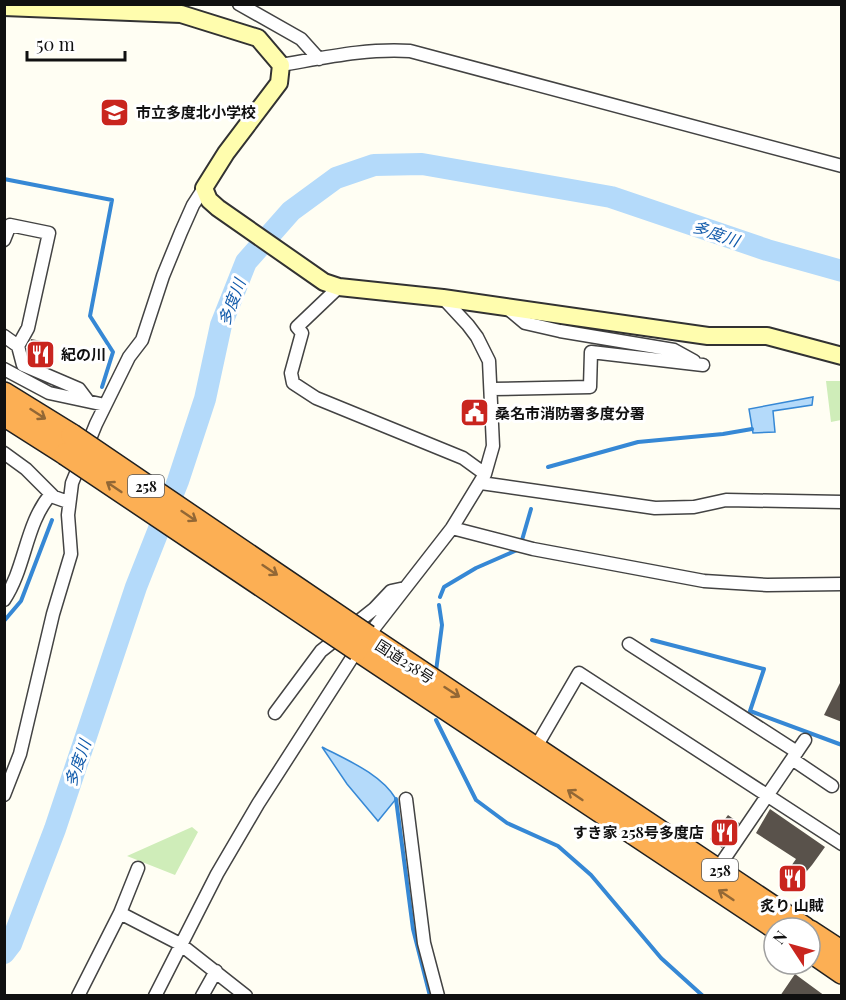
<svg xmlns="http://www.w3.org/2000/svg" width="846" height="1000" font-family="'Playfair Display','Noto Sans JP',serif">
<rect width="100%" height="100%" fill="#fffef3"/>
<path fill="#cfedb9" d="M826 381H841V420L831 422Z
M192 827 198 832 175 875 127 856Z"/>
<path fill="#b4dafa" stroke="#3688d5" stroke-width="1.5" d="M813 397 812 405 773 411 775 432 753 433 749 409Z
M322 747C347 760 381 774 396 799L378 821 347 784Z"/>
<g fill="none" stroke-linecap="round" stroke-linejoin="round">
<path stroke="#3688d5" stroke-width="4" d="M4 179 112 200 90 316 113 352 102 387
M548 467 638 442 723 434 752 429
M522 540 531 509
M440 597 444 587 476 568 517 550
M4 621 21 601 52 520
M652 640 764 669 750 711 842 745
M436 671 442 625 439 605
M436 720 476 800 507 823 558 846 591 875 661 958 703 996
M396 799 413 929 430 996"/>
<path stroke="#b4dafa" stroke-width="22" d="M4 953 11 944 55 829 136 587 178 481 205 399 221 325 246 262 291 211 336 178 374 165 422 164 611 197 767 250 842 271"/>
</g>
<path fill="#59524b" d="M31 339 52 343 51 348 54 349 47 366 30 359 28 352Z
M842 679V722L824 715Z
M770 809 825 847 812 865 790 891 780 882 796 859 756 833Z
M728 815 739 823 722 848 710 839Z
M795 974 825 996H780Z"/>
<g fill="none" stroke-linecap="round" stroke-linejoin="round">
<defs>
<path id="street" d="M239 4 301 39 319 59
M281 65C323 58 367 48 410 51L842 166
M4 240 10 225 49 233 28 328 18 346
M339 287 297 327 302 333 291 373 293 383 316 398 463 458 485 474
M506 307 525 323 560 331 674 350 694 361
M4 336 18 346 23 365 79 389 88 401
M4 369 49 393 105 405
M492 389 590 387 591 352 703 365
M4 453 26 469 54 497 68 502
M481 483 655 508 694 507 726 500 842 502
M452 528 533 549 704 581 767 585 842 584
M4 600C26 567 25 524 51 494
M629 644 797 752
M275 713 321 651 374 609 391 591 405 588
M536 747 579 673 842 844
M792 759 832 786
M4 795 20 754 53 614 71 554 68 515 72 483 96 424 129 357 142 340 163 276 181 232 193 205 204 188
M406 799 424 943 438 996
M718 868 805 740
M120 913 138 868
M78 996 120 913 180 944 246 996
M155 996 217 874 258 804 357 650 452 528 485 474 493 446 489 361 477 337 468 325 443 298
M202 996 216 971"/>
<path id="secondary" d="M4 7 181 14 258 38 281 65 279 83 226 153 204 188 209 200 218 208 324 282 339 287 443 298 708 336H767L842 356"/>
<path id="highway" d="M4 393 72 435
M4 415 65 454
M368 636 805 928
M357 650 775 928
M810 931 842 952
M810 951 842 973"/>
</defs>
<use href="#street" stroke="#434343" stroke-width="15"/>
<use href="#secondary" stroke="#323232" stroke-width="20"/>
<use href="#highway" stroke="#212121" stroke-width="24"/>
<use href="#street" stroke="#fff" stroke-width="12"/>
<use href="#secondary" stroke="#fffdae" stroke-width="16"/>
<use href="#highway" stroke="#fcaf54" stroke-width="21"/>
<defs>
<path id="highway-bridge" d="M72 435 368 636
M65 454 357 650"/>
</defs>
<use href="#highway-bridge" stroke="#212121" stroke-width="24" stroke-linecap="butt"/>
<use href="#highway-bridge" stroke="#fcaf54" stroke-width="21"/>
</g>
<defs><path id="oneway-shaft" d="M-6 0H5M1.5-3L5.5 0L1.5 3" fill="none" stroke-width="1.6" stroke-linecap="round" stroke-linejoin="round" transform="scale(1.5)"/></defs>
<g stroke="#926735">
<use href="#oneway-shaft" transform="translate(38 414) rotate(33)"/>
<use href="#oneway-shaft" transform="translate(114 487) rotate(-146)"/>
<use href="#oneway-shaft" transform="translate(189 516) rotate(34)"/>
<use href="#oneway-shaft" transform="translate(270 570) rotate(34)"/>
<use href="#oneway-shaft" transform="translate(452 692) rotate(33)"/>
<use href="#oneway-shaft" transform="translate(575 795) rotate(-146)"/>
<use href="#oneway-shaft" transform="translate(726 895) rotate(-146)"/>
</g>
<defs>
<symbol id="school-square" viewBox="-11 -11 22 22"><rect x="-9" y="-9" width="18" height="18" rx="4" fill="#c9251e" stroke="#fff"/><path d="M0-5L7-2L0 1L-7-2ZM-4 1L0 2.5L4 1V4Q0 6-4 4Z" fill="#fff"/></symbol>
<symbol id="restaurant-square" viewBox="-11 -11 22 22"><rect x="-9" y="-9" width="18" height="18" rx="4" fill="#c9251e" stroke="#fff"/><path d="M-5-6h1v4h1v-4h1v4h1v-4h1v5L-1.5 .5V6h-2V.5L-5-1ZM5-6V6H3V1.5H1.5Q1.5-4 5-6Z" fill="#fff"/></symbol>
<symbol id="civic-square" viewBox="-11 -11 22 22"><rect x="-9" y="-9" width="18" height="18" rx="4" fill="#c9251e" stroke="#fff"/><path d="M-.6-6.5H3V-4.5H.6V-3L4-1V1h2V6H-6V1h2V-1L-.6-3ZM-1.2 2.5V6h2.4V2.5Z" fill="#fff"/></symbol>
</defs>
<g fill-rule="evenodd">
<use href="#school-square" x="98" y="96" width="33" height="33"/>
<use href="#restaurant-square" x="24" y="338" width="33" height="33"/>
<use href="#civic-square" x="458" y="396" width="33" height="33"/>
<use href="#restaurant-square" x="708" y="816" width="33" height="33"/>
<use href="#restaurant-square" x="776" y="862" width="33" height="33"/>
</g>
<g text-anchor="middle" dominant-baseline="central" stroke-width="6" stroke-linejoin="round" paint-order="stroke">
<g fill="#fff" stroke="#585858" stroke-width="1.5">
<rect x="128" y="475" width="36" height="22" rx="4.5"/>
<rect x="702" y="859" width="36" height="22" rx="4.5"/>
</g>
<g font-size="14" font-weight="bold" fill="#101010">
<text x="146" y="486">258</text>
<text x="720" y="870">258</text>
</g>
<g font-size="15" font-weight="bold" fill="#101010" stroke="#fff" text-anchor="start">
<text x="136" y="112">市立多度北小学校</text>
<text x="61" y="354">紀の川</text>
<text x="495" y="413">桑名市消防署多度分署</text>
<text x="704" y="832" text-anchor="end">すき家 258号多度店</text>
<text x="792" y="905" text-anchor="middle">炙り 山賊</text>
</g>
<g font-size="15" fill="#101010" stroke="#fff">
<text transform="translate(405 661) rotate(33)">国道258号</text>
</g>
<g font-size="16" font-style="italic" fill="#105aab" stroke="#fff">
<text transform="translate(716 233) rotate(19)">多度川</text>
<text transform="translate(231 302) rotate(-69)">多度川</text>
<text transform="translate(77 763) rotate(-71)">多度川</text>
</g>
</g>
<rect width="846" height="1000" fill="none" stroke="#101010" stroke-width="12"/>
<g transform="translate(792 946) rotate(306)"><circle r="28" fill="#ffffff" stroke="#9f9f9f" stroke-width="1.5"/>
<path d="M0-4.5L10 22L0 15L-10 22Z" fill="#c9251e"/>
<text y="-9" font-size="16" font-weight="bold" text-anchor="middle" fill="#101010">N</text>
</g>
<path d="M27 51v9h98v-9" fill="none" stroke="#101010" stroke-width="3"/>
<text x="36" y="51" font-size="18" fill="#101010" stroke="#ffffff" stroke-width="4.5" paint-order="stroke">50 m</text>
</svg>
